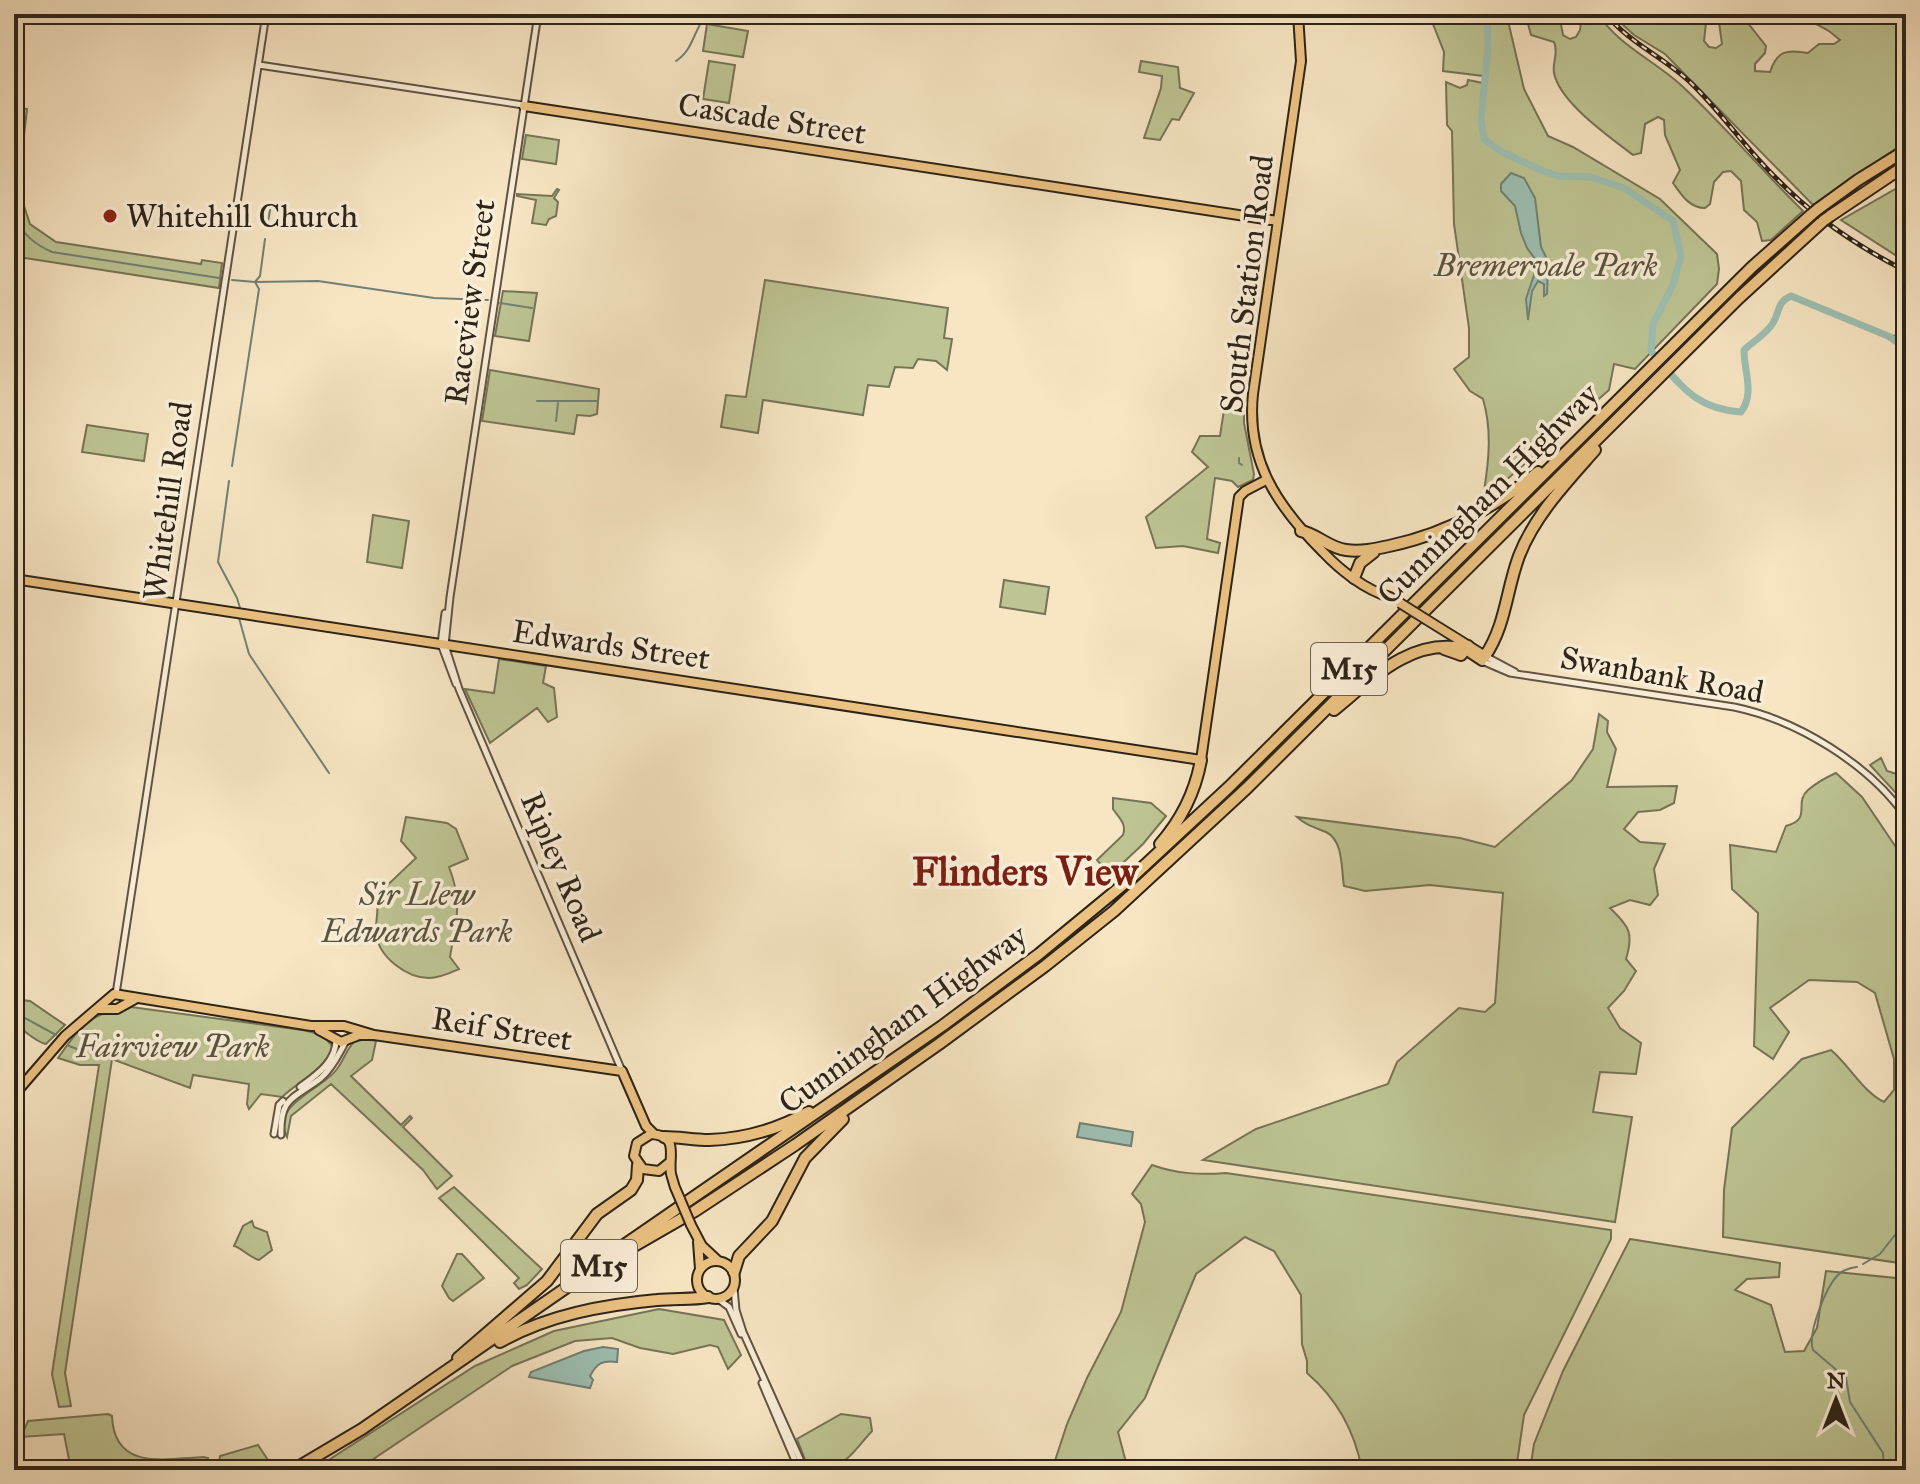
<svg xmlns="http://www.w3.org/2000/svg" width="1920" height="1484" font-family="'IM FELL Great Primer',serif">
<rect width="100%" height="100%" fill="#f7e5c3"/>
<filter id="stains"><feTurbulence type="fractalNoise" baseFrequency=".0025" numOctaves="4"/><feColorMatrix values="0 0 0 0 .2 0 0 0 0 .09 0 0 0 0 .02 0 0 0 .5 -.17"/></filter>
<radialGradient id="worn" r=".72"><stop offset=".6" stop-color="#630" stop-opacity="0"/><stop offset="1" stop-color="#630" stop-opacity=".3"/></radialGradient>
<path fill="#bec493" stroke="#767456" stroke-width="2" d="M1429 14H1502L1509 25 1524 89 1548 136 1573 147 1660 199 1717 254 1719 269 1717 284 1635 369 1614 364 1609 390 1489 495 1484 491C1489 460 1492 430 1483 399L1470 391 1454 369 1469 357V328L1454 224 1452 131 1447 125 1446 82 1460 88 1467 85 1468 80 1483 83V76L1443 71 1444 52Z
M1530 14H1559L1563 35 1570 39 1576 37 1580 30 1582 14H1598C1618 45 1655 61 1682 86 1725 126 1761 170 1803 211L1771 240 1762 241 1757 222 1744 210 1741 181 1731 171 1723 172 1714 182 1710 204 1705 208C1689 208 1681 194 1673 183L1680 170 1665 135 1664 120 1658 117 1645 124 1641 153 1633 155C1610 137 1560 103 1554 73 1552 62 1559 53 1554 42L1531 35 1527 20Z
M1611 14H1707L1704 41 1709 47 1716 48 1722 44 1719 22 1725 18 1747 22 1766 46 1765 53 1755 64V71L1770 72C1777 51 1786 49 1808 53L1819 44H1834L1840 40 1829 31 1798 14H1906V142L1813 205 1665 54 1634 35Z
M707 24 748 31 743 57 703 51Z
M709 61 735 65 729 103 703 99Z
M1141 61 1178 67 1180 88 1194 93 1179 120 1172 119 1160 140 1144 138 1161 88 1162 76 1139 72Z
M14 107 27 109 18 188 30 224 56 242 201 264 202 260 222 263 219 288 25 258 22 260 14 259Z
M526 135 559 140 556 164 522 159Z
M1906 183V262L1841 220Z
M557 189 559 190 554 198 558 202 556 216 549 219 546 225 532 223 536 200 517 196V194L552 196Z
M765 280 948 308 944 338 952 339 947 370 936 361 918 359 913 368 895 367 889 387 868 385 863 415 763 400 758 433 721 427 726 395 746 397Z
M503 291 537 293 529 341 495 336Z
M490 370 599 389 597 414 590 416 577 415 574 434 482 421Z
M1224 410 1244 413V423L1254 474 1253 480 1238 487 1232 481 1215 478 1207 539 1220 543 1218 553 1183 546 1156 548 1146 517 1208 467 1192 452 1200 436H1220Z
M87 425 148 434 144 461 82 452Z
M373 515 409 521 402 568 367 562Z
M1004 580 1049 587 1045 614 1000 607Z
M499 659 546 666 543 683 554 688 557 717 548 722 537 708 490 743 465 689 494 693Z
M1599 714 1608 721 1607 732 1616 749 1607 787 1677 786 1674 803 1660 810 1638 812 1624 829 1640 842 1665 844 1654 869 1658 895 1650 905 1630 900 1610 908C1629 926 1634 933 1626 959L1636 971 1624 991 1608 1008 1620 1028 1641 1043 1636 1074 1600 1072 1593 1112 1632 1117 1615 1222 1203 1160 1256 1129 1388 1084 1397 1062 1459 1008 1485 1012 1495 1003 1503 893 1430 885 1365 891 1344 886C1341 869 1344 841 1326 832 1314 827 1307 826 1297 817L1460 838 1495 847 1572 780 1593 749Z
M1881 758 1887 771 1900 775 1906 767V804L1870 765Z
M1836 773 1862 797 1906 862V1264L1723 1237 1724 1190 1732 1128 1802 1059 1831 1050C1850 1066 1862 1091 1884 1102L1894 1090V1059L1875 993 1857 982 1809 980 1770 1008 1789 1032 1773 1059 1754 1046 1758 913 1732 889 1730 845 1776 852 1786 826C1813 819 1793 803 1808 790 1815 784 1827 777 1836 773Z
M1113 798 1151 803 1166 816 1143 844 1110 875 1097 860 1123 835C1127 824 1119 818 1113 809Z
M406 817 447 823 456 829 468 859 449 867C463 903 456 921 450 957L459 969C450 973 440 978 429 978 407 978 378 957 376 933 375 920 380 909 376 896L416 858 401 841Z
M14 999 30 1001 65 1025 46 1044C35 1042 25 1030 14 1024Z
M131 1007 302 1030C315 1033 326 1035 333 1048 323 1072 300 1080 282 1097L261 1094 249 1109 247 1104 249 1084 193 1075 190 1088 112 1059 65 1373 71 1406 59 1407 52 1374 99 1065H80L58 1058C69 1043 81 1023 100 1015 109 1011 118 1014 131 1007Z
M366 1039 376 1041 372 1060 351 1076 401 1125 410 1116 412 1118 403 1127 452 1176 437 1189 423 1170 331 1084 291 1116 287 1137C269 1105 322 1090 337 1069 344 1060 346 1050 354 1042Z
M1152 1165C1177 1174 1200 1175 1226 1173L1611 1230V1239L1524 1415 1516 1470H1362C1355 1432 1336 1398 1307 1373V1361L1302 1344 1301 1295 1274 1251 1245 1237 1196 1274 1145 1398 1118 1432 1128 1470H1052L1067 1424 1087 1378 1121 1312 1145 1222 1141 1204 1132 1194Z
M454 1187 542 1269 527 1285 519 1289 514 1283 519 1278 439 1198Z
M252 1221 254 1227 267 1232 272 1250 259 1260C249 1257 240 1247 234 1246L243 1226Z
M1630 1239 1780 1263 1779 1277 1747 1279 1735 1290 1771 1305 1785 1352 1804 1351 1817 1328 1826 1271 1906 1279V1470H1530L1534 1444 1563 1371Z
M457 1254H462L484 1278 453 1301 449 1298 442 1286Z
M659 1309 724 1320 741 1355 728 1369 718 1347 710 1345 673 1354 640 1348 612 1338 575 1341 512 1366 357 1470H313L475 1366 554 1331Z
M108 1414 112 1416C114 1471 165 1459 203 1457L208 1458 207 1465 198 1470H71L64 1434 21 1437 28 1421Z
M841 1414 870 1418 872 1431C849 1456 846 1470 809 1470L797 1439Z
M258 1445 272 1466 264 1470H218L220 1456Z"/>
<path fill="#9dbfb2" stroke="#708174" stroke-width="2" d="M1511 173 1524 178 1535 198 1541 247 1548 261 1547 294 1544 296V284L1538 281 1532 291 1528 320 1526 299 1538 263 1527 248 1521 233 1515 206 1501 191V184Z
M1080 1123 1133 1132 1131 1146 1077 1137Z
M603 1347 618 1349 617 1362C602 1360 597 1363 590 1376L593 1380 590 1388 529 1377 531 1372 584 1351Z"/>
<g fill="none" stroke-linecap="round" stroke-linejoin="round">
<path stroke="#708174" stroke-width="2" d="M729 14H750
M676 61C695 49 693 27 709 14
M14 215C22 234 34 244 52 252L219 278
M268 222 271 204
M265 239 260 276 255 282 318 281 434 298 488 300
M232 280 255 282 259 289 232 466
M500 303 532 308
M1888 336 1906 335
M537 401H598
M556 421 558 403
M1239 458V463L1242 465
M229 481 218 562 237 598 240 608
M239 618 249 654 329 773
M14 1012 56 1035
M69 1046 80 1050 107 1046 131 1049
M1863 1264 1880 1254 1906 1221
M1857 1267C1851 1268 1844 1269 1839 1274 1826 1286 1807 1334 1813 1350L1846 1378 1850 1402 1883 1453 1884 1470"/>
<path stroke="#9dbfb2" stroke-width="7" d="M1487 14 1488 47 1481 120 1484 139 1502 152 1543 171 1558 176 1590 177 1624 188 1673 221 1681 256 1673 285 1653 324 1651 351C1680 384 1694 409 1741 412 1755 393 1744 372 1744 350 1753 342 1767 333 1773 323 1780 311 1777 302 1791 296L1888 336 1900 344 1902 373 1906 386"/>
<defs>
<path id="minor" d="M538 14 450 597 445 645 459 689 622 1071
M259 65 523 105
M445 613 441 644 456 684
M1485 656 1515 672
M1482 661 1510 673 1734 707C1797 720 1869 764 1906 817
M116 994 266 14
M300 1087C316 1075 336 1062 336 1040
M274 1134 279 1105 283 1101
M281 1135C280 1096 294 1099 321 1078 332 1068 339 1054 346 1041
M734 1288 736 1310 743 1332 805 1470
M718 1299 729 1307 741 1334
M762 1383 799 1470"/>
<path id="major" d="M1298 14 1301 61 1253 394C1246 461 1278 507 1323 552 1340 570 1365 590 1390 597
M524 106 1278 221
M14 579 1201 760
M1427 620 1485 656
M1461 647 1482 661
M1201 760 1239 497 1245 491 1266 480
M98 1009H117L135 999
M319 1030 341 1042 359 1035H374L622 1071 646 1126 654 1134
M14 1095 65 1036 114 994 311 1026H344L374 1035
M670 1162 659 1171 643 1169 634 1156 637 1143 651 1134C680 1136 668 1155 671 1174 673 1183 676 1191 680 1199
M691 1225 702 1246 717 1260
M698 1242 700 1269
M697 1280a19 19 0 1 1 38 0a19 19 0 1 1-38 0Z"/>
<path id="highway" d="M1818 209 1858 180 1906 150
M1830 216 1906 165
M1301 531C1317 534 1329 548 1346 550 1361 552 1375 549 1389 546 1446 534 1494 508 1538 472
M1354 578 1360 563 1374 552
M1444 649 1461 655 1468 646
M1485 656C1506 625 1506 591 1519 556 1535 515 1566 483 1595 450
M1334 710C1371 680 1409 639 1461 648
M1160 844C1182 819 1195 793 1201 760
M664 1137C679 1137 694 1140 709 1140 744 1139 778 1129 809 1112
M624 1245 942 1026 1039 954 1130 879 1229 787 1752 267 1812 214
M734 1272 739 1256 772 1221 805 1158 843 1119
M500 1342C548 1315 603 1305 657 1300 674 1298 692 1300 708 1297
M458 1358 547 1281 597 1214 631 1190 637 1180 638 1165
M293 1470 362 1429 589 1272 695 1211 795 1145 939 1044 1045 966 1114 911 1247 788 1739 298 1823 221"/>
</defs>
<use href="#minor" stroke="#605443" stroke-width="9"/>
<use href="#major" stroke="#2d2418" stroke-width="12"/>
<use href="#highway" stroke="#2d2418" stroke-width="14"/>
<use href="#minor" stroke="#faeed8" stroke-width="5"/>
<use href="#major" stroke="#ecc282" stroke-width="8"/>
<use href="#highway" stroke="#ecc282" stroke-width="10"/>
<defs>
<path id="rail" d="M1606 14C1629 43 1665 58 1691 83 1722 113 1746 149 1777 179 1813 216 1860 248 1906 271"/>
</defs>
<use href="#rail" stroke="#2d2418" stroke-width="5"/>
<use href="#rail" stroke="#faeed8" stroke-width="2" stroke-dasharray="6" stroke-linecap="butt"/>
<defs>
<path id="major-bridge" d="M1400 603 1427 620
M680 1199 691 1225"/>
<path id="highway-bridge" d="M1812 214 1818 209
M1823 221 1830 216"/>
</defs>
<use href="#major-bridge" stroke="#2d2418" stroke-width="12" stroke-linecap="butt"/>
<use href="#highway-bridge" stroke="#2d2418" stroke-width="14" stroke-linecap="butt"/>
<use href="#major-bridge" stroke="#ecc282" stroke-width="8"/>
<use href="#highway-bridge" stroke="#ecc282" stroke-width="10"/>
</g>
<circle fill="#8f2418" stroke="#faeed8" stroke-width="3" cx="110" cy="216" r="8"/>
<g text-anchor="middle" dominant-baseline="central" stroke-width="7" stroke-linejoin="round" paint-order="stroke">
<g fill="#faeed8" stroke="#6a6152" stroke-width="2">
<rect x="1311" y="643" width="76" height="52" rx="6"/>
<rect x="561" y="1240" width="76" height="52" rx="6"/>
</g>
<g font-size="30" font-weight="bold" fill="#2d2418">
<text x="1349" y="669">M15</text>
<text x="599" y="1266">M15</text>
</g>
<g font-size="32" fill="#2d2418" stroke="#faeed8">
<text transform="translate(772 119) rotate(9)">Cascade Street</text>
<text transform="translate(1247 284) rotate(-83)">South Station Road</text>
<text transform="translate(470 302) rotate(-82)">Raceview Street</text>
<text transform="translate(1488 494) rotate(-45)">Cunningham Highway</text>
<text transform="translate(168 501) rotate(-82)">Whitehill Road</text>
<text transform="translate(611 645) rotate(8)">Edwards Street</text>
<text transform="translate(1662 675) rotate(10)">Swanbank Road</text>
<text transform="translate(561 867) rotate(67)">Ripley Road</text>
<text transform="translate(903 1019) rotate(-36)">Cunningham Highway</text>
<text transform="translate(502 1029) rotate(9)">Reif Street</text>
</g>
<g font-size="32" fill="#2d2418" stroke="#faeed8" text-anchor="start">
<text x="126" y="216">Whitehill Church</text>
</g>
<g font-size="32" font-style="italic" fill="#58543d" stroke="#faeed8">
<text x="1546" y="265">Bremervale Park</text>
<text x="417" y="894">Sir Llew<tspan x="417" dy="37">Edwards Park</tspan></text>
<text x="173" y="1046">Fairview Park</text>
</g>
<g font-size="40" font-weight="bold" fill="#7a1f14" stroke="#faeed8">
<text x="1025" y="871">Flinders View</text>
</g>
</g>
<rect width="1920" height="1484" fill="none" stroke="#f7e5c3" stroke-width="48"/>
<rect x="16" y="16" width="1888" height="1452" fill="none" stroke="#2d2418" stroke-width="4"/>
<rect x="24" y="24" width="1872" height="1436" fill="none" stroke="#2d2418" stroke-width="2"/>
<g transform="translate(1836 1400)" stroke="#faeed8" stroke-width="6" paint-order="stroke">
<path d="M0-6L14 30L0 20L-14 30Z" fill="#2d2418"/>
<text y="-12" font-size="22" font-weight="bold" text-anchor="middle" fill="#2d2418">N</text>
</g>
<rect width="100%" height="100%" filter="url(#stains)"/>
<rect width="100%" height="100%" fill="url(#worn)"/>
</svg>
